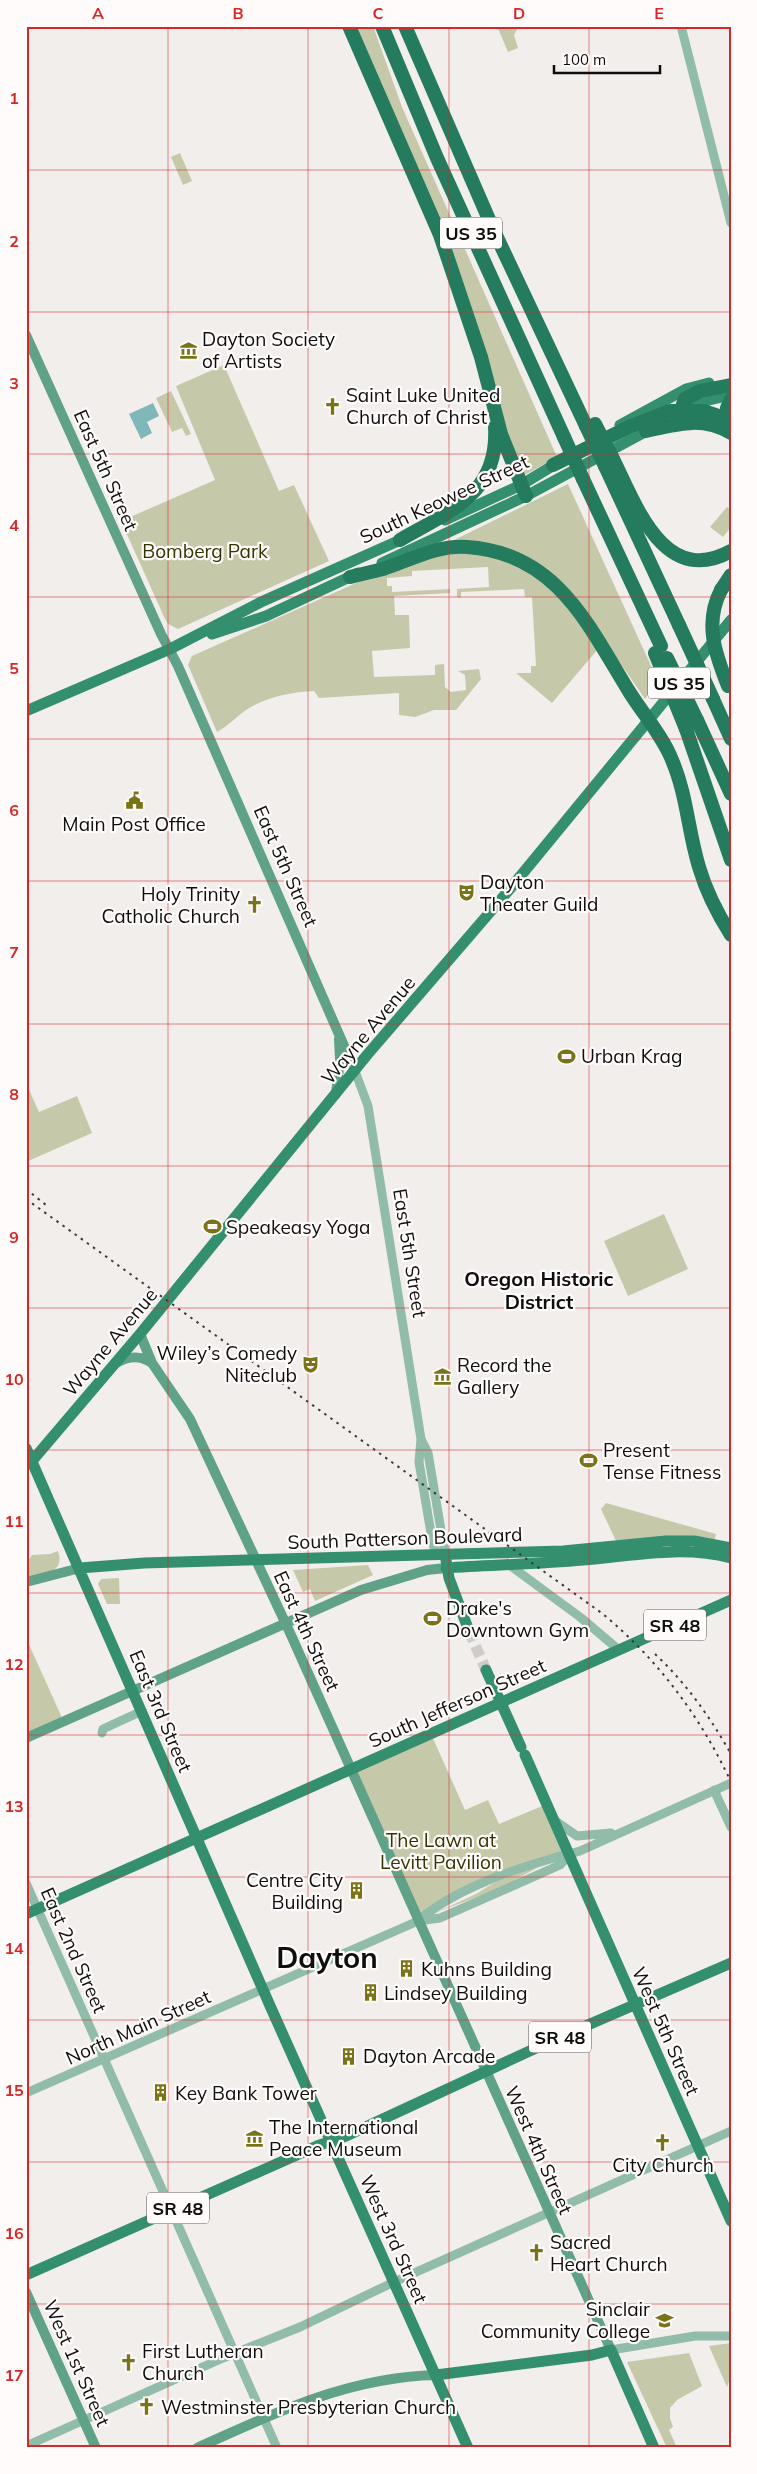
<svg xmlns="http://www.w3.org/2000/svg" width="757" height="2474" font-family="Mulish,sans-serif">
<rect width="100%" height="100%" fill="#f2eeec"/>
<path fill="#c6c9a9" d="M356 26H373L402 107 557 457 523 476Z
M497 26H519L514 35 518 48 508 52Z
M180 153 192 181 183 185 171 157Z
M224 365 279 491 294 485 329 561 178 629 168 624 165 619 121 521 215 480 176 386Z
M171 391 191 434 186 436 182 428 172 432 156 398Z
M568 484 658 681 645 699 581 606 540 567 450 542Z
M727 507 731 510V527L723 537 710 527Z
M470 551 522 566 550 585 598 649 552 703 516 673H531V666H536L532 597H525L524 589 461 592V598L457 597V589L489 587 488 567 412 571V576L387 578V586H392V592L450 589V593L394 596 395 615H409L410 648 372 651 374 677 435 675V665L444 664 445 687 451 692 466 690 465 675 458 671 479 669 481 679 456 710H434L415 717 399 715V693L319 698 314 691C291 692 266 697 246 710 236 717 228 726 217 732L188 665 192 656 365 579 419 558Z
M26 1083 39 1112 77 1096 92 1133 26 1162Z
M664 1214 688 1269 628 1296 604 1241Z
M606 1503 716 1534 715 1539 616 1541 601 1509Z
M58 1551C66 1573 42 1575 26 1578V1564L32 1555 50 1554Z
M368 1565 373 1575 315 1601 310 1589 303 1592 293 1570Z
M119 1578 120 1604H107L98 1584 101 1579Z
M26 1638 64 1722 26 1738Z
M431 1734 465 1810 488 1800 499 1824 547 1804 569 1855 490 1881 418 1921 351 1770Z
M544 1864 500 1888 435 1913 476 1894 495 1882Z
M731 2343V2375L727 2387 709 2346Z
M689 2353 702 2386 677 2400 670 2408V2418L673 2427 669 2430 677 2448H667L627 2362Z"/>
<path fill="#80b7b8" d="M153 403 159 416 147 422 152 433 141 439 129 414Z"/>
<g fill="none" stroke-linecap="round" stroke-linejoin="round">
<path stroke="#d0cccb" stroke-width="11" stroke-dasharray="11 5.5" stroke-linecap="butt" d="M469 1631 486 1670"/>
<path stroke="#91bca9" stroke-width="9" d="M681 26 731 223
M355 1071 368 1106 421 1439 419 1462 433 1545 437 1554
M421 1439 428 1453 445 1554
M508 1564 580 1617 619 1650
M102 1733 103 1729 142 1711
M714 1790 731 1827
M554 1820 577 1836 611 1833
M26 1883 277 2448
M418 1921C452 1891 510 1870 554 1858 563 1855 571 1854 580 1851L731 1783
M26 2093 418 1921 440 1918 560 1865 569 1855
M611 2350 695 2336H731
M26 2446 223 2358 300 2327 394 2282 731 2131"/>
<path stroke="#5fa287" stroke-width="10" d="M26 335 161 634 178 666 355 1071
M336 1094 340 1060 339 1039
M140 1334 152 1363 190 1419 291 1635 611 2350
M116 1363C129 1356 140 1355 152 1363
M26 1582 80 1568
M26 1738 361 1590 427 1570 446 1568
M26 2292 96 2448
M197 2448C274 2413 349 2377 436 2375"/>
<path stroke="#348f6f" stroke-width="11" d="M620 425 686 389 709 383
M445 520 521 485 559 462
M382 563 526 496 686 410 709 400 731 395
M212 634 266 616 358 573
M26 711 170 649 261 602 407 537
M26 1448 271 2008 468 2448
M32 1461 140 1334 367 1055 509 890 731 620
M446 1560 449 1578 469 1631
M80 1568 144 1563 563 1551 666 1541H694L731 1548
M446 1568C492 1565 538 1564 583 1560 633 1556 681 1545 731 1558
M486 1670 521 1747
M525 1755 731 2221
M26 1914 731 1600
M26 2275 317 2146 346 2136 560 2037 731 1963
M436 2375 592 2355 611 2350 654 2448"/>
<path stroke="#247b5e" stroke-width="14" d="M349 26 440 235 481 357 501 434 526 496
M382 26 437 158 564 437
M405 26 494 231 586 426
M731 399 727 408 731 417
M690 417 683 404 685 399 700 391 731 385
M646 431C677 424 702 416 731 433
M613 459C636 505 664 588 731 551
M553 465 631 426 670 411H703L731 420
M605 466 679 625
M583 479 661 646
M400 540C450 511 499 494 495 427
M350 577C361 574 372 572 383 569 411 560 436 545 467 547 557 553 588 625 630 693 644 715 663 737 672 760 687 795 688 831 699 867 706 891 717 913 731 935
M721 590 731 575
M713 699 731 739
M697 720 731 794
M686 729 731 860"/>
<path stroke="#3c3a3a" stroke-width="2" stroke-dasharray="2.5 5" stroke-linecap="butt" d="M26 1189 46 1205
M26 1199 603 1614C659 1661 700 1716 731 1782
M655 1654C686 1683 710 1717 731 1754"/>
<path stroke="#247b5e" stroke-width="14" d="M595 424 613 459
M586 426 605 466
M564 437 583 479
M721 590C704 623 715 653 728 686
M679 625 713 699
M655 653 686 729
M667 658 697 720"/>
</g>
<path fill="none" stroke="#d62828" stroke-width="1" stroke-opacity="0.55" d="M168 26V2448M308 26V2448M449 26V2448M589 26V2448M26 170H731M26 312H731M26 454H731M26 597H731M26 739H731M26 881H731M26 1024H731M26 1166H731M26 1308H731M26 1450H731M26 1593H731M26 1735H731M26 1877H731M26 2020H731M26 2162H731M26 2304H731"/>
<defs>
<symbol id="museum-bare" viewBox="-9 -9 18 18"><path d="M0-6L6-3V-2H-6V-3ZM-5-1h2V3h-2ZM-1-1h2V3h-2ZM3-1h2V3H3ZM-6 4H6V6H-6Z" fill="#7a7418" stroke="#fffbfa" stroke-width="2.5" paint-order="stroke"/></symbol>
<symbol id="church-bare" viewBox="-9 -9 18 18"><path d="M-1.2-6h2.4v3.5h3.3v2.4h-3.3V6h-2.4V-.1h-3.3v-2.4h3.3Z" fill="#7a7418" stroke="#fffbfa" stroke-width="2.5" paint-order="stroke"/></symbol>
<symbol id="civic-bare" viewBox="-9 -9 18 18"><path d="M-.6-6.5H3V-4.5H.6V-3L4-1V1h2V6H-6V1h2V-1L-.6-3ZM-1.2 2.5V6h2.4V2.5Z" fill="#7a7418" stroke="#fffbfa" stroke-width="2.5" paint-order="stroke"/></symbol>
<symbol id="theatre-bare" viewBox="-9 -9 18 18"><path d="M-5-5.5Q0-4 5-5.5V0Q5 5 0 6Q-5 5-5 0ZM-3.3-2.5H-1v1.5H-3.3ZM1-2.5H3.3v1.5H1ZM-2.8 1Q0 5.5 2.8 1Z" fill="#7a7418" stroke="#fffbfa" stroke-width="2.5" paint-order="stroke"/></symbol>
<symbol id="stadium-bare" viewBox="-9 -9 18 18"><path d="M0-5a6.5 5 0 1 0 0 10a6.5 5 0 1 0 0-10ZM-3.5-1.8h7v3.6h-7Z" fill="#7a7418" stroke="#fffbfa" stroke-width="2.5" paint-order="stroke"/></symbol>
<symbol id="building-bare" viewBox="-9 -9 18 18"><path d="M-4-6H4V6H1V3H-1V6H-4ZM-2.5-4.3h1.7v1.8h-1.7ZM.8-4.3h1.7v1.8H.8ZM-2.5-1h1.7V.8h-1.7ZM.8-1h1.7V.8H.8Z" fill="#7a7418" stroke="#fffbfa" stroke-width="2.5" paint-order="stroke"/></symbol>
<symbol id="university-bare" viewBox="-9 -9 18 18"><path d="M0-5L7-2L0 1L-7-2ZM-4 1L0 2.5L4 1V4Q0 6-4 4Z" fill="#7a7418" stroke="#fffbfa" stroke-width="2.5" paint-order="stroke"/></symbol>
</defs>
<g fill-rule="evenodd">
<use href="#museum-bare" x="176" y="338" width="25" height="25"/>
<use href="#church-bare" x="320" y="394" width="25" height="25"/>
<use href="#civic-bare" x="122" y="788" width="25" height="25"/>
<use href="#theatre-bare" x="454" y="880" width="25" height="25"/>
<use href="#church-bare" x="242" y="892" width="25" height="25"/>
<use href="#stadium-bare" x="554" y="1044" width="25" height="25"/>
<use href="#stadium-bare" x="200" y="1214" width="25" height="25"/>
<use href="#theatre-bare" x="298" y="1352" width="25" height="25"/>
<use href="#museum-bare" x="430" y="1364" width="25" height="25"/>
<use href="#stadium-bare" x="576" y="1448" width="25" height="25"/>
<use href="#stadium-bare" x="420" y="1606" width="25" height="25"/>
<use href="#building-bare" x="344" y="1878" width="25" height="25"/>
<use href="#building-bare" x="394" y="1956" width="25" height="25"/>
<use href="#building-bare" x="358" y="1980" width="25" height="25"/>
<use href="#building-bare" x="336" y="2044" width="25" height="25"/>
<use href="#building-bare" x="148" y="2080" width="25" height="25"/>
<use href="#museum-bare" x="242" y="2126" width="25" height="25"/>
<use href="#church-bare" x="650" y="2130" width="25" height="25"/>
<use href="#church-bare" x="524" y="2240" width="25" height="25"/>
<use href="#university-bare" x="652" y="2308" width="25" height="25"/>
<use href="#church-bare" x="116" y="2350" width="25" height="25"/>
<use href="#church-bare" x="134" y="2394" width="25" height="25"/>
</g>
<g text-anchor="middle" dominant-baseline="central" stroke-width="4.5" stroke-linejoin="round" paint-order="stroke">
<g fill="#fffbfa" stroke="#575555" stroke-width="1">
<rect x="440" y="217.5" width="62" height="31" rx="4"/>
<rect x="648" y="667.5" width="62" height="31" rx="4"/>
<rect x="644" y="1609.5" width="62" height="31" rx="4"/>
<rect x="529" y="2021.5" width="62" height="31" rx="4"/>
<rect x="147" y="2192.5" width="62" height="31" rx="4"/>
</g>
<g font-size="18" font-weight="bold" fill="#0f0e0e">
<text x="471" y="233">US 35</text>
<text x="679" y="683">US 35</text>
<text x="675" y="1625">SR 48</text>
<text x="560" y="2037">SR 48</text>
<text x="178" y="2208">SR 48</text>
</g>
<g font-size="19" fill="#0f0e0e" stroke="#fffbfa" text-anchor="start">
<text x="202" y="339">Dayton Society<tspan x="202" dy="22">of Artists</tspan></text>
<text x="346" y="395">Saint Luke United<tspan x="346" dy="22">Church of Christ</tspan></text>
<text x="134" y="824" text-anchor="middle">Main Post Office</text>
<text x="480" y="882">Dayton<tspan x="480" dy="22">Theater Guild</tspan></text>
<text x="240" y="894" text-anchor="end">Holy Trinity<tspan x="240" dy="22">Catholic Church</tspan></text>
<text x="581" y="1056">Urban Krag</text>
<text x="226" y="1227">Speakeasy Yoga</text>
<text x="297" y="1353" text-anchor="end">Wiley’s Comedy<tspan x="297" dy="22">Niteclub</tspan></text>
<text x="457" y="1365">Record the<tspan x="457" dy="22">Gallery</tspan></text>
<text x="603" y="1450">Present<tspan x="603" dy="22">Tense Fitness</tspan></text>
<text x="446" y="1608">Drake's<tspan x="446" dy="22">Downtown Gym</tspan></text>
<text x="343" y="1880" text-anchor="end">Centre City<tspan x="343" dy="22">Building</tspan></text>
<text x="421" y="1969">Kuhns Building</text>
<text x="384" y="1993">Lindsey Building</text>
<text x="363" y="2056">Dayton Arcade</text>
<text x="175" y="2093">Key Bank Tower</text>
<text x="269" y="2127">The International<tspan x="269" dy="22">Peace Museum</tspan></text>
<text x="663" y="2165" text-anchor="middle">City Church</text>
<text x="550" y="2242">Sacred<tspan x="550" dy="22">Heart Church</tspan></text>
<text x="650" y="2309" text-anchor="end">Sinclair<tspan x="650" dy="22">Community College</tspan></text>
<text x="142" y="2351">First Lutheran<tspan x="142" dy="22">Church</tspan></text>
<text x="161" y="2407">Westminster Presbyterian Church</text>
</g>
<g font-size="19" fill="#0f0e0e" stroke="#fffbfa">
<text transform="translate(106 470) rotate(66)">East 5th Street</text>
<text transform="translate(444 499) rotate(-25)">South Keowee Street</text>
<text transform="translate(286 866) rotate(66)">East 5th Street</text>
<text transform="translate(368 1030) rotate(-50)">Wayne Avenue</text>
<text transform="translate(410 1253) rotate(81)">East 5th Street</text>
<text transform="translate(110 1342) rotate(-50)">Wayne Avenue</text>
<text transform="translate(405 1538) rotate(-2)">South Patterson Boulevard</text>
<text transform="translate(307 1631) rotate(65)">East 4th Street</text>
<text transform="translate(457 1703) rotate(-24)">South Jefferson Street</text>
<text transform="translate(161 1711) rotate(67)">East 3rd Street</text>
<text transform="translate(74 1950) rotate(66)">East 2nd Street</text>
<text transform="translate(138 2027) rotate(-24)">North Main Street</text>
<text transform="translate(666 2031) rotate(66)">West 5th Street</text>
<text transform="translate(539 2150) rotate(66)">West 4th Street</text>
<text transform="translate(394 2239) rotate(66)">West 3rd Street</text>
<text transform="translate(77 2363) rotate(66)">West 1st Street</text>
</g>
<g font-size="19" fill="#333400" stroke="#fffbfa">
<text x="205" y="551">Bomberg Park</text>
<text x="441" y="1840">The Lawn at<tspan x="441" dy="22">Levitt Pavilion</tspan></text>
</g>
<g font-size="20" font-weight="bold" fill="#0f0e0e" stroke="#fffbfa">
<text x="539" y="1278">Oregon Historic<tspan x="539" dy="23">District</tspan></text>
</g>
<g font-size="29" font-weight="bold" fill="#0f0e0e" stroke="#fffbfa">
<text x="327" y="1957">Dayton</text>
</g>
</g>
<rect width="757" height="2474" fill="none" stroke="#fffbfa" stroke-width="55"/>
<path d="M554 65v8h106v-8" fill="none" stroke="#0f0e0e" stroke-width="2.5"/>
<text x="562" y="65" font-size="15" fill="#0f0e0e" stroke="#fffbfa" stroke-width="4" paint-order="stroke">100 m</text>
<rect x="28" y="28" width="702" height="2418" fill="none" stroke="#d62828" stroke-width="2"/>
<g font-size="16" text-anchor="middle" font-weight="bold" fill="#d62828">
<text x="98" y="19">A</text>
<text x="238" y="19">B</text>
<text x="378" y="19">C</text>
<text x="519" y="19">D</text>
<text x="659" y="19">E</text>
<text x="14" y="104">1</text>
<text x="14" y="247">2</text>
<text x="14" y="389">3</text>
<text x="14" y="531">4</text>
<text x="14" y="674">5</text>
<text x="14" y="816">6</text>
<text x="14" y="958">7</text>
<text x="14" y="1100">8</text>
<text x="14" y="1243">9</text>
<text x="14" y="1385">10</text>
<text x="14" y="1527">11</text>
<text x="14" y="1670">12</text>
<text x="14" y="1812">13</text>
<text x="14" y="1954">14</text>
<text x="14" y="2096">15</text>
<text x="14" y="2239">16</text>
<text x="14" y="2381">17</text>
</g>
</svg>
